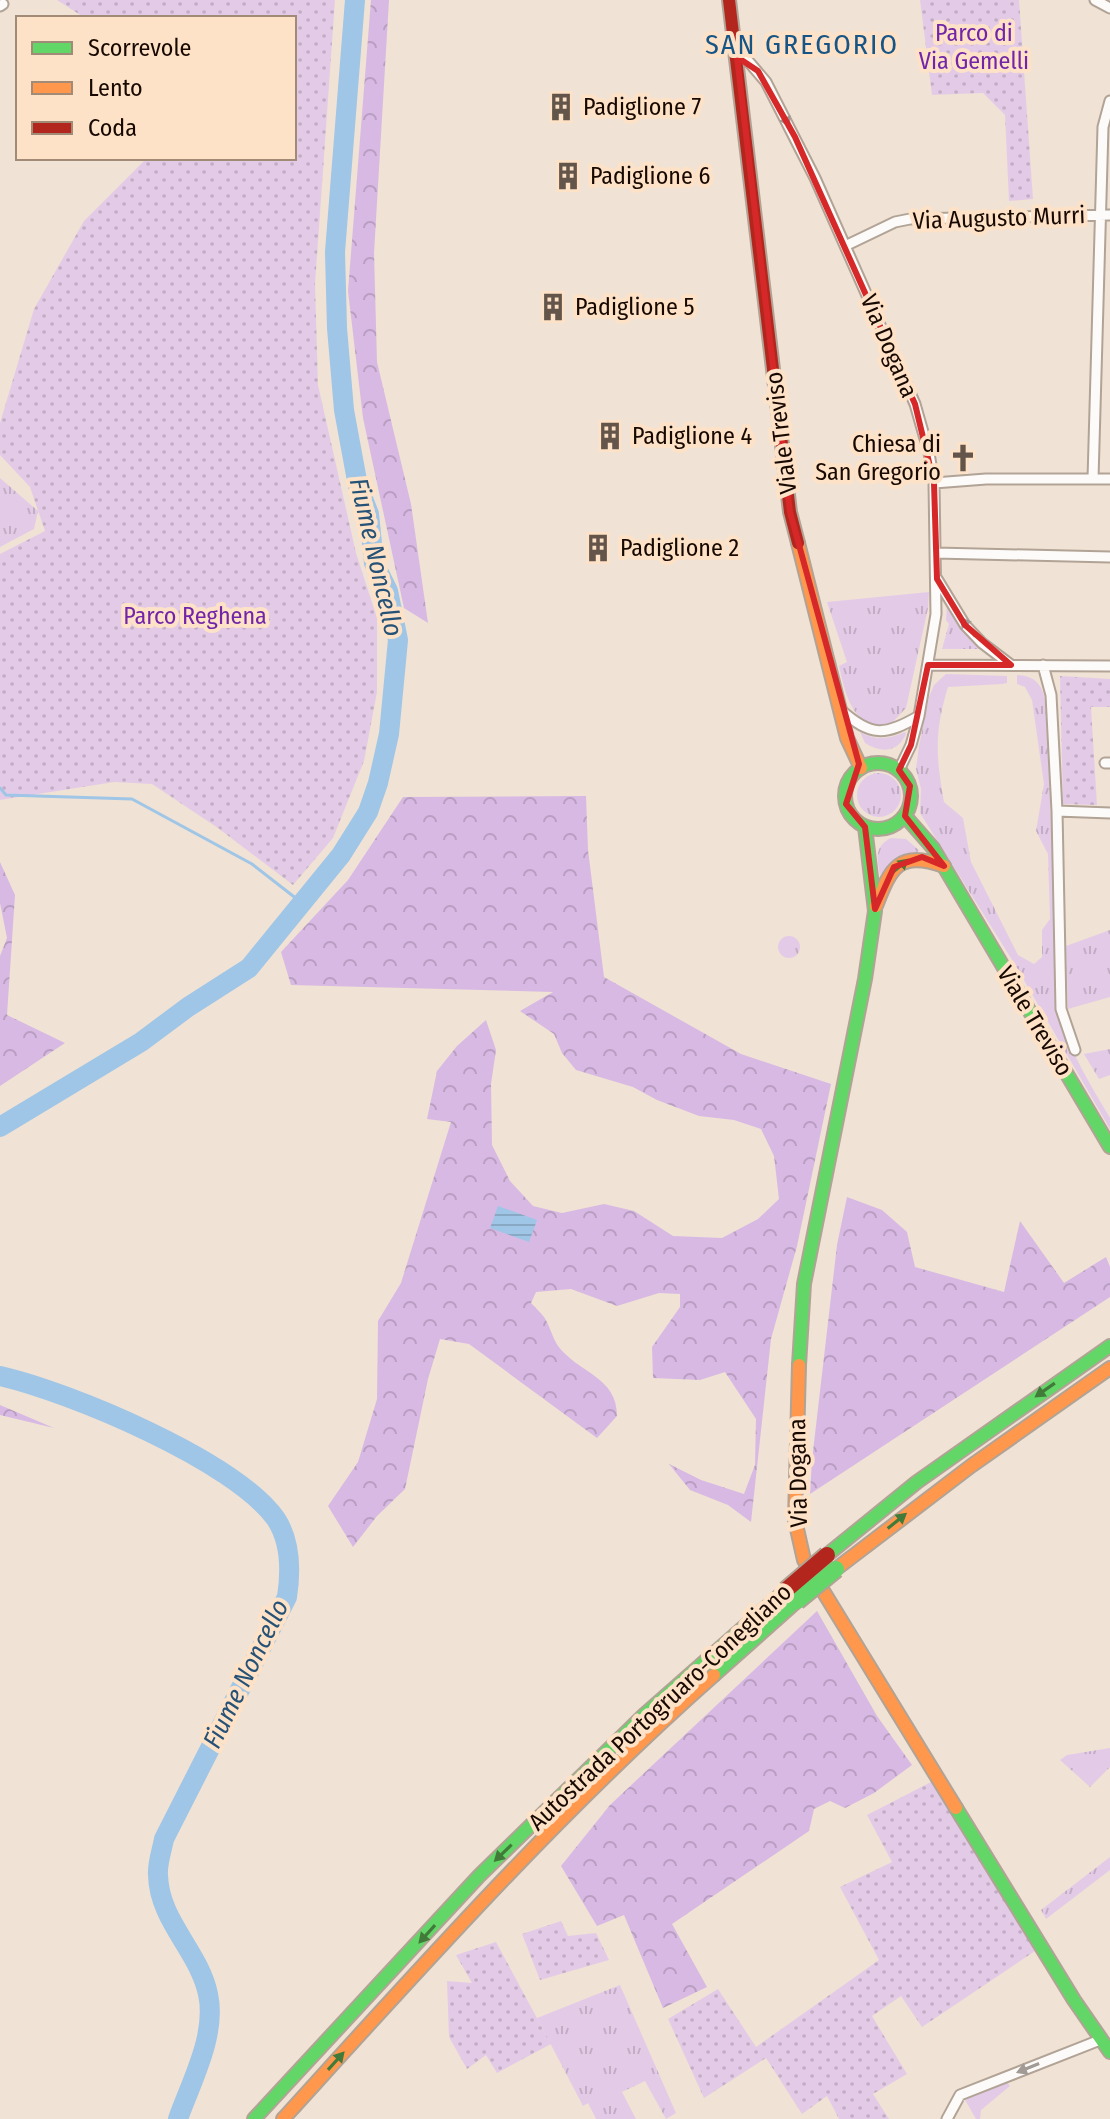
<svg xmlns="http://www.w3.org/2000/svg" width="1110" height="2119" font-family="'Fira Sans Condensed',sans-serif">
<defs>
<pattern id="grass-tufts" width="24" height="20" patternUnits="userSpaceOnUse" patternTransform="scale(2)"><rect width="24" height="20" fill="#e3cbe8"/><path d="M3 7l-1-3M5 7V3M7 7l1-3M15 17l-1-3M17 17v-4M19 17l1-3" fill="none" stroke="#c2adc5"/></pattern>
<pattern id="forest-crowns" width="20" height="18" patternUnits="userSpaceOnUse" patternTransform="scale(2)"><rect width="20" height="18" fill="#d8b9e4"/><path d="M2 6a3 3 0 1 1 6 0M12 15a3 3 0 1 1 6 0" fill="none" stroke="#b99ec2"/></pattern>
<pattern id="park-dots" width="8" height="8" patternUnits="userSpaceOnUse" patternTransform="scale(2)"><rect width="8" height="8" fill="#e3cbe8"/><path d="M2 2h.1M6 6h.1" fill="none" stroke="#c2adc5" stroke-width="1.8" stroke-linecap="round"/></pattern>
<pattern id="water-rules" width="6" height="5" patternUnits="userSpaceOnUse" patternTransform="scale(2)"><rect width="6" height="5" fill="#9fc5e7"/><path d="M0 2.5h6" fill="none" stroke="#88a8c4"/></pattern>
</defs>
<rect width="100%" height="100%" fill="#f0e2d4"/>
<path fill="url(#grass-tufts)" d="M0 478 38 511 34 529 0 547Z
M929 592 928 608 906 708 888 727C853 730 845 693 839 666L847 662 827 602Z
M947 604 968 637 982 649H942L949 624 946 620Z
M946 674 1007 676V683L1002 684 948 687C934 733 936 756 944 802L963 818 971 862 1018 955 1034 964 1042 957V930L1050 919 1048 854 1036 831 1044 784 1032 700 1025 687 1017 684V675C1047 676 1045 701 1048 725L1057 1008C1068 1049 1089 1082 1110 1118V1129L1014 963 920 813 921 789 916 769 919 746 929 697 934 685Z
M860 732C876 741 889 739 905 732L906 734C898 752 882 754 865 743Z
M857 795a22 22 0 1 1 44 0a22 22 0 1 1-44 0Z
M891 838 906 839 920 851 895 858 880 875C877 859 874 846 891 838Z
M1110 930V997L1068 1009 1066 946Z
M778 947a11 11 0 1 1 22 0a11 11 0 1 1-22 0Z
M1110 1049V1075L1099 1079 1084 1054Z
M1110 1748V1767L1090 1787 1060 1760 1067 1755Z
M1110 1857V1870L1046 1919 1041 1910Z
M620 1985 676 2113 666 2119 645 2081 622 2092 636 2119H596L588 2103 583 2106 537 2018Z
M1006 2081 1010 2086 981 2110 980 2119H976L964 2098Z"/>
<path fill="url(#forest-crowns)" d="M371 0H389L374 253 377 362 411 504 428 623 404 608 363 418 348 291Z
M586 796 588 850 604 977 741 1054 831 1084 797 1246 771 1339 751 1522 728 1505 690 1490 669 1464 701 1480 744 1494 755 1465 756 1419 725 1372 700 1380 653 1378 652 1347 680 1307V1294L659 1293 617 1306 571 1289 536 1292 531 1303C535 1307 540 1312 544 1317 550 1326 552 1337 558 1346 578 1373 617 1376 617 1416L597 1438 469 1344 440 1339 428 1379 405 1489 377 1516 353 1547 328 1506 358 1462 377 1399 378 1321 401 1283 451 1122 427 1119 437 1071 457 1046 486 1020 496 1050 491 1084 492 1145 510 1181 533 1206 562 1213 604 1204 634 1211 673 1236 722 1238 758 1219 779 1199 774 1156 761 1129 734 1120 699 1116 657 1100 633 1087 576 1070 562 1053 554 1034 520 1011 553 992 291 985 281 952 348 880 403 797Z
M0 862 15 895 7 1015 65 1043 0 1086V956L7 938 0 903Z
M847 1197 882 1210 907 1232 915 1267 1004 1292 1020 1221 1064 1283 1106 1257 1110 1267V1297L810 1494 812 1460 837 1245Z
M0 1405 54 1428 0 1415Z
M817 1611 877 1716 912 1765 874 1793 845 1808 830 1801 814 1809 809 1831 672 1924 707 1987 663 2008 624 1915 597 1926 561 1866 610 1805Z"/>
<path fill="url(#park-dots)" d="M57 0H335L315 284 318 385 356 553 377 618V692L364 761 333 838 293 885 218 828 152 784 114 782 0 800V554L45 531 30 487 0 455V423L34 309 84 221 147 158H294V18H85Z
M920 0H1019L1033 199 1009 201 1005 115 983 93 932 95Z
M1060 676 1110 679V707H1091L1097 805 1063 804Z
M933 1781 1035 1951 922 2027 901 1996 872 2016 907 2074 873 2094 889 2119H839L827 2096 802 2114 766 2058 704 2098 668 2019 718 1989 756 2047 879 1960 840 1887 892 1862 867 1815Z
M561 1921 568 1936 596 1933 609 1960 540 1980 522 1934Z
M496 1942 551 2044 497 2073 486 2055 467 2069 449 2037 447 1981 472 1983 456 1955Z"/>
<path fill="url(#water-rules)" d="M498 1206 537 1220 529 1242 490 1228Z"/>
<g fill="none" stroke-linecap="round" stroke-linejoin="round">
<path stroke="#9fc5e7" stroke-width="3" d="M0 788 6 795 132 799 252 864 302 903"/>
<path stroke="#9fc5e7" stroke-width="20" d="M0 1127 141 1042 188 1007 249 968 341 855 368 812 378 783 389 734 398 640 388 591 374 563 369 514 358 486 344 410 337 328 335 252 355 0
M0 1376C70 1392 235 1461 276 1519 291 1542 291 1571 287 1597L164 1839C162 1850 157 1864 158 1875 159 1921 199 1951 208 1994 217 2035 191 2082 178 2119"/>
<defs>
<path id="street" d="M1095 0 1110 8
M0 6 3 4
M737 57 749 62 766 82 815 178 915 404 929 453 934 483 936 614 919 716 911 745 899 770
M845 246 895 222 910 219 1110 215
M1093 479 1103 127 1110 101
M934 483 986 479H1110
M936 553 1110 557
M937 579 965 625 982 643 1011 665
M928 665 1110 666
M1043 665 1051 695 1057 811 1061 1009 1075 1050
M841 710C871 737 885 736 919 716
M1105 763H1110
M1057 811 1110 813
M947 2119 960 2095 1100 2040"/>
<path id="fast" d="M845 796a33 33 0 1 1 66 0a33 33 0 1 1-66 0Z
M905 816 933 848 1110 1147
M799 1365 804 1284 865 979 875 911 865 827
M827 1555 917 1482 1110 1346
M714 1675 797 1601
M956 1808 1074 2000 1110 2052
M254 2119 479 1876 644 1715 786 1590"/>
<path id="slow" d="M798 543 847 738 861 768
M876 906C891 867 899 850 944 866
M799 1365 795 1520 804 1560 956 1808
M836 1569 971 1466 1110 1368
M283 2119C422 1966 559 1812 714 1675"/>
<path id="jam" d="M729 0 790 512 798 543"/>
</defs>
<use href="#street" stroke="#b1a395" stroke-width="13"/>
<use href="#fast" stroke="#b1a395" stroke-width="16"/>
<use href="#slow" stroke="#b1a395" stroke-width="16"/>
<use href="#jam" stroke="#b1a395" stroke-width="16"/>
<use href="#street" stroke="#fdfbf9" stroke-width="9"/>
<use href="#fast" stroke="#63d668" stroke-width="12"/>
<use href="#slow" stroke="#ff974d" stroke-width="12"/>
<use href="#jam" stroke="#b3261e" stroke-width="12"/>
<defs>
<path id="fast-bridge" d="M797 1601 836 1569"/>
<path id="jam-bridge" d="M786 1590 827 1555"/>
</defs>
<use href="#fast-bridge" stroke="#b0a294" stroke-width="20" stroke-linecap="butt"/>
<use href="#jam-bridge" stroke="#b0a294" stroke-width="20" stroke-linecap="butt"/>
<use href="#fast-bridge" stroke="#63d668" stroke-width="16"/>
<use href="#jam-bridge" stroke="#b3261e" stroke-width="16"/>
</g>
<defs><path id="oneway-solid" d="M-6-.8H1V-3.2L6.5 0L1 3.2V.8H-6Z" transform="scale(2)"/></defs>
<g fill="#a19a95">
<use href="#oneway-solid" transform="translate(784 116) rotate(63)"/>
<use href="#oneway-solid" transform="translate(968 627) rotate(-128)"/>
<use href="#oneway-solid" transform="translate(1028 2068) rotate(158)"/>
</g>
<g fill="#417a39">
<use href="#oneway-solid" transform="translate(899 867) rotate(-41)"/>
<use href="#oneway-solid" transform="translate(1045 1390) rotate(145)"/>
<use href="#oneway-solid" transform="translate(897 1521) rotate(-39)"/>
<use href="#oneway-solid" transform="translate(503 1853) rotate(136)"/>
<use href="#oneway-solid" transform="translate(427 1934) rotate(132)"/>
<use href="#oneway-solid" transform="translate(336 2061) rotate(-48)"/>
</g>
<path fill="none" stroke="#d62828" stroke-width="6" stroke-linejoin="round" d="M737 57 758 71 795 137 915 404 934 483 937 579 965 625 1011 665H928L911 745 899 770 910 786 905 816 944 866 922 857 894 867 875 909 865 827 846 804 859 764 790 512Z"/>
<defs>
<symbol id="building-bare" viewBox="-9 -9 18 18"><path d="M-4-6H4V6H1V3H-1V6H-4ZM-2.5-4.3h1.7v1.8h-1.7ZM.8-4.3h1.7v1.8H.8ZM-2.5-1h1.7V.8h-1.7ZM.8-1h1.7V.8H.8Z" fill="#64554a" stroke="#fde2c7" stroke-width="2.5" paint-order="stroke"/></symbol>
<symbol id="church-bare" viewBox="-9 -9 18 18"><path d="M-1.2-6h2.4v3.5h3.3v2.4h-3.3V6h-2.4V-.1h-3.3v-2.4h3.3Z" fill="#64554a" stroke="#fde2c7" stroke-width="2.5" paint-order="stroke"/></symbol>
</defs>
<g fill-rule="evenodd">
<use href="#building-bare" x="541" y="87" width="40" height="40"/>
<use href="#building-bare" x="548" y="156" width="40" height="40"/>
<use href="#building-bare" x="533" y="287" width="40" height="40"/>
<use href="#building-bare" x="590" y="416" width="40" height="40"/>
<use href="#church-bare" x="943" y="438" width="40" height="40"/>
<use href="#building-bare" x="578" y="528" width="40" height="40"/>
</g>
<g text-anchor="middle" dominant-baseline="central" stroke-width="8" stroke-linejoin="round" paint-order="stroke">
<g font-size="24" fill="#7225a9" stroke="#fde2c7">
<text x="974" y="33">Parco di<tspan x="974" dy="28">Via Gemelli</tspan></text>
<text x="195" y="616">Parco Reghena</text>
</g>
<g font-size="24" fill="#180900" stroke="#fde2c7" text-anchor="start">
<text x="583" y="107">Padiglione 7</text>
<text x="590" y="176">Padiglione 6</text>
<text x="575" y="307">Padiglione 5</text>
<text x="632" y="436">Padiglione 4</text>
<text x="941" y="444" text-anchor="end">Chiesa di<tspan x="941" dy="28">San Gregorio</tspan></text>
<text x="620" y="548">Padiglione 2</text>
</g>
<g font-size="24" fill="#180900" stroke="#fde2c7">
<text transform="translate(999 218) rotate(-2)">Via Augusto Murri</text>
<text transform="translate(889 346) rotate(67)">Via Dogana</text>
<text transform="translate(781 433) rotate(-97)">Viale Treviso</text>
<text transform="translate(1035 1021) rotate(59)">Viale Treviso</text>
<text transform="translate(798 1473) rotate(-91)">Via Dogana</text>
<text transform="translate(660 1707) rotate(-43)">Autostrada Portogruaro-Conegliano</text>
</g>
<g font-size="26" font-style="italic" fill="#265277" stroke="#fde2c7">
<text transform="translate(376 557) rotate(77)">Fiume Noncello</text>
<text transform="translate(246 1674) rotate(-64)">Fiume Noncello</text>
</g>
<g font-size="28" letter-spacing="2" fill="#165585" stroke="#fde2c7">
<text x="802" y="44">SAN GREGORIO</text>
</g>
</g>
<rect x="16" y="16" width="280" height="144" fill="#fde2c7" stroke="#a18b77" stroke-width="2"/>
<rect x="32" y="42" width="40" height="12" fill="#63d668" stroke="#a18b77" stroke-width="2"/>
<text x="88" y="56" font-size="24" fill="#180900">Scorrevole</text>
<rect x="32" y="82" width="40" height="12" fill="#ff974d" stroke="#a18b77" stroke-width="2"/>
<text x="88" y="96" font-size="24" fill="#180900">Lento</text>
<rect x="32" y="122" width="40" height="12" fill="#b3261e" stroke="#a18b77" stroke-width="2"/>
<text x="88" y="136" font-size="24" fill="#180900">Coda</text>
</svg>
